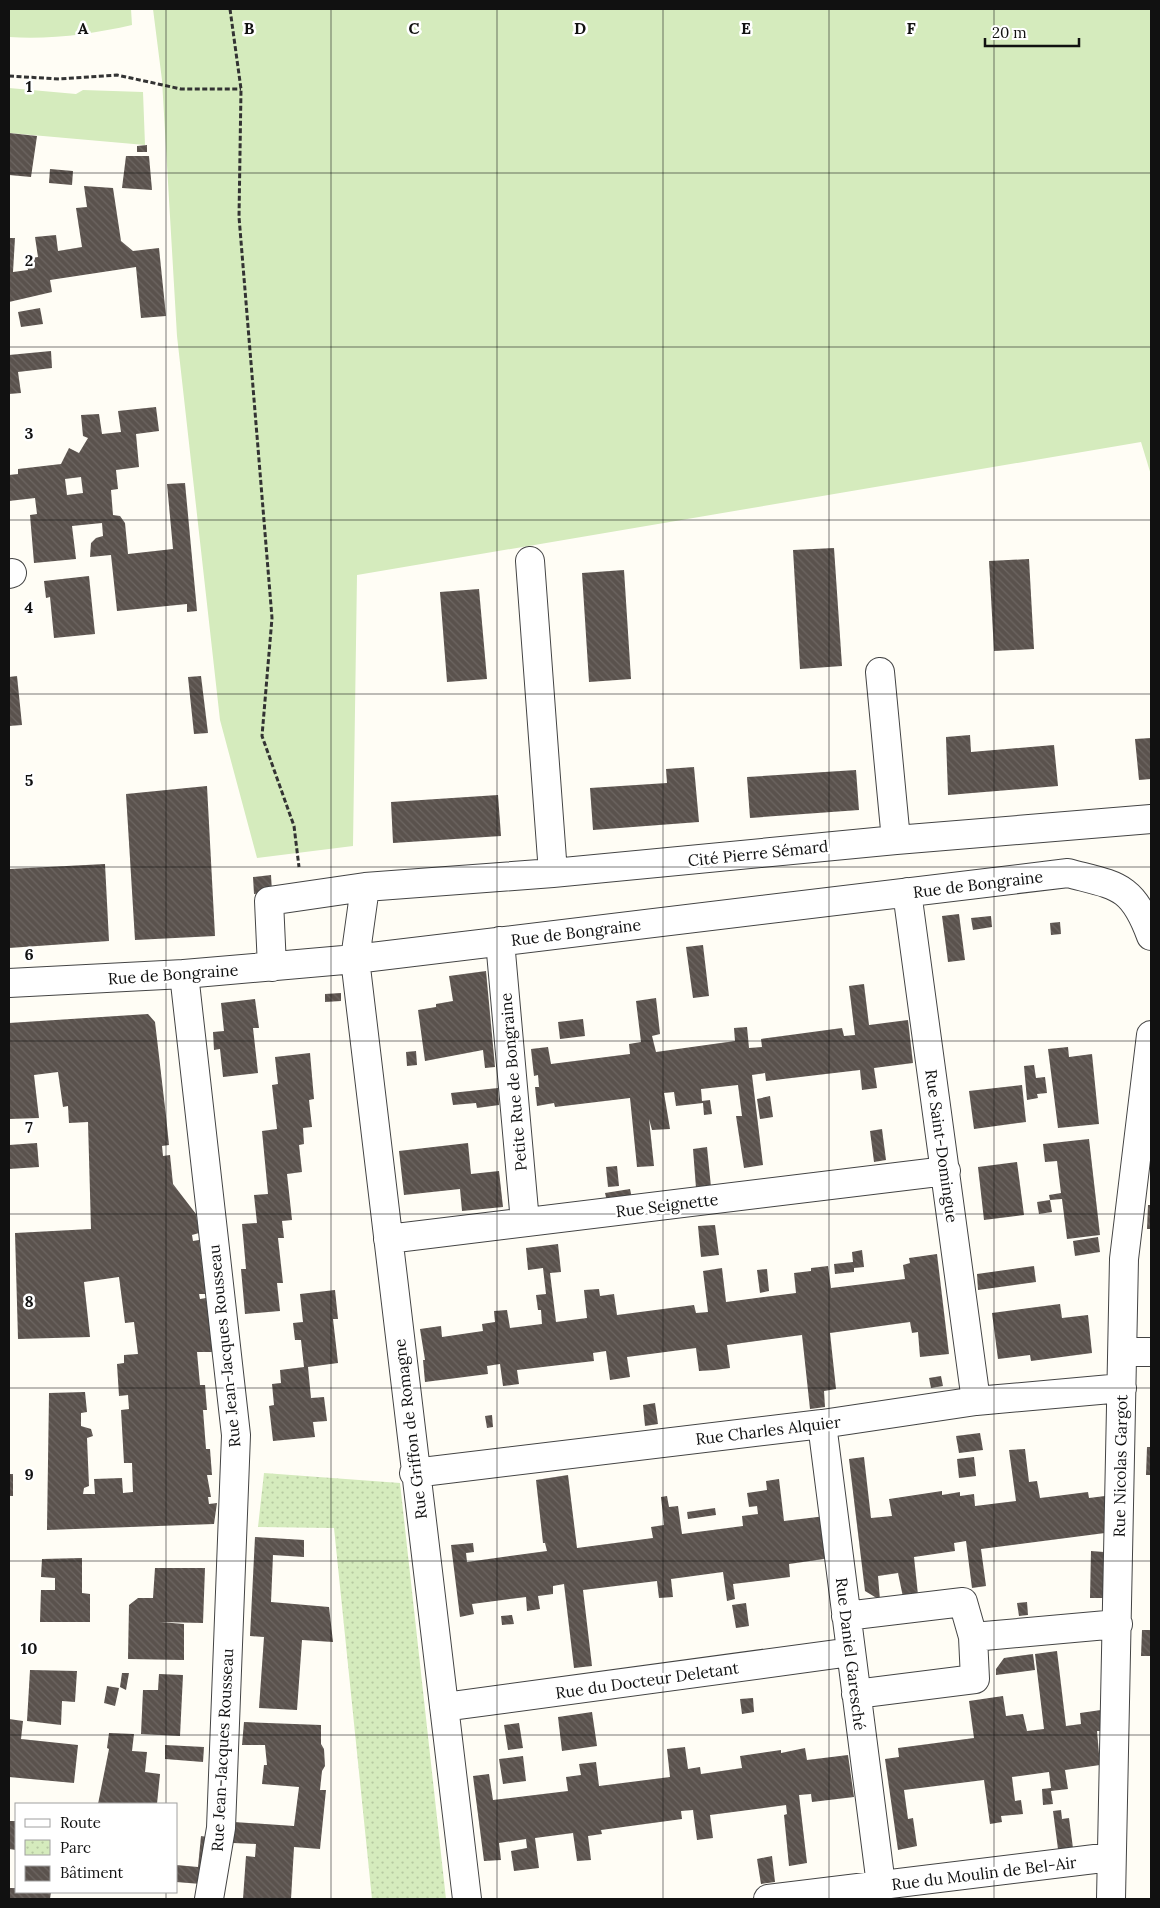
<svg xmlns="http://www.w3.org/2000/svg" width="1160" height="1908" font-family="Lora,serif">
<defs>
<pattern id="park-dots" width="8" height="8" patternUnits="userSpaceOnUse" patternTransform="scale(1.25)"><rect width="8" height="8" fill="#d5ebbd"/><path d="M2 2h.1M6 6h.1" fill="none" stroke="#b6c8a1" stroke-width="1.8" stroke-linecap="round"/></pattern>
<pattern id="building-back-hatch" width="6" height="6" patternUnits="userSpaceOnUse" patternTransform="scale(1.25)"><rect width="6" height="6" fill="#5a524d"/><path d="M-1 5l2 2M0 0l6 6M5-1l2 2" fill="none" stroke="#6d6662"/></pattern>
</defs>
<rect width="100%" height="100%" fill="#fffdf5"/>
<path fill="#d5ebbd" d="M9 9H131L132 25C93 34 49 40 9 37Z
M153 9H1151V475L1141 442 357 575 353 846 257 858 220 720 177 336 162 80Z
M9 88 76 94 83 90 143 92 145 145 9 133Z"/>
<path fill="url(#park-dots)" d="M264 1473 400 1483 446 1899H372L334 1528 258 1527Z"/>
<path fill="url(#building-back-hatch)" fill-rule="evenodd" d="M9 133 37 136 31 177 9 175Z
M147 145V152H137V146Z
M126 156H149L152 190 122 188Z
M50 169 73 171 72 185 49 183Z
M84 186 113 188 121 241 133 251 159 248 166 316 141 318 136 267 50 280 52 292 9 302V238H15L13 272 28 270 26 259 38 257 35 237 56 235 58 251 82 247 76 208 87 207Z
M40 308 43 324 21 327 18 312Z
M51 351 52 368 18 372 21 393 9 394V355Z
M156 407 159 431 136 434 139 467 116 470 118 489 111 490 113 515 120 516 125 523 128 554 173 549 167 484 185 483 197 611 187 612V604L117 611 111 555 90 557 91 543 96 538 103 536 102 523 72 526 76 559 34 563 30 515 37 514 35 498 9 501V475L18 474V469L61 464 69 448 79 453 88 438 83 436 81 415 99 414 102 434 121 432 118 411ZM81 477 83 493 67 495 65 479Z
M834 548 842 666 800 669 793 550Z
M1029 559 1034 649 994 651 989 561Z
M624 570 631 679 589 682 582 573Z
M89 576 95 634 54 638 50 597 46 598 44 581Z
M479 589 487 679 447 682 440 592Z
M17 676 22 725 9 726V677Z
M201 676 208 733 194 734 188 677Z
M970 735 971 752 1054 745 1058 786 948 795 946 737Z
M1151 738V779L1139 780 1135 739Z
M694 767 699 822 593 830 590 788 667 783 666 769Z
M856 770 859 810 750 818 747 777Z
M207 786 215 936 135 940 126 794Z
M498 795 501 836 393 843 391 802Z
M105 864 109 941 9 948V869Z
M271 875 272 892 254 894 253 877Z
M959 914 965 960 948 962 942 916Z
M991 916 992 927 973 930 971 918Z
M1060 922 1061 934 1051 935 1050 923Z
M703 945 709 996 693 998 686 947Z
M486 971 495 1067 485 1068 483 1050 425 1061 418 1010 436 1007V1004L453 1001 449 976Z
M864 984 869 1025 908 1020 913 1063 874 1068 877 1088 862 1090 860 1070 766 1081 765 1073 752 1075 763 1165 744 1168 736 1116H742L738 1085 701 1089 702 1101 710 1100 712 1114 704 1115 703 1103 676 1106 674 1092 664 1093 670 1129 652 1130 649 1119 654 1166 637 1167 630 1098 555 1107 554 1103 537 1106 535 1087H539L538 1075 534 1076 531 1049 548 1047 551 1064 630 1054 629 1044 641 1042 636 1001 656 998 660 1034 652 1036 656 1052 735 1041 734 1028 747 1027 749 1048 762 1047 761 1039 842 1028 844 1036 855 1035 849 986Z
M341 993V1001L325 1002V994Z
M255 999 259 1028H253L258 1073 223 1077 220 1049 214 1050 213 1032 224 1031 221 1003Z
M148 1014 155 1022 166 1116 169 1145 162 1146 163 1156 170 1155 173 1184 196 1214 199 1233 192 1235 193 1241 199 1240 206 1294H199L200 1299 206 1298 213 1352H197L200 1385H205L207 1410H203L206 1449H210L212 1475H207L211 1497H208L209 1504 217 1503 214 1524 47 1530 49 1393 85 1392 87 1412 81 1413V1426L91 1429 93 1436 87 1438 89 1486 84 1488 83 1494H95L94 1479 122 1478 123 1493 133 1492 132 1463H124L121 1410 129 1409 128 1395 119 1396 117 1364 124 1363V1355L138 1354 134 1322 125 1323 119 1277 84 1282 90 1337 18 1339 15 1233 91 1229 88 1122 69 1123 68 1106 63 1107 58 1072 34 1075 39 1118 9 1119V1023Z
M583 1019 585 1036 560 1039 558 1022Z
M1068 1047 1069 1057 1092 1054 1099 1124 1058 1128 1048 1049Z
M416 1051 417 1065 407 1066 406 1052Z
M310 1053 314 1099 309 1100 312 1127 303 1128 304 1144 299 1145 302 1172 287 1174 292 1220 282 1221 284 1238H278L283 1283H277L280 1311 245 1314 241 1269H246L242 1224 257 1223 254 1195 268 1194 262 1131 277 1129 272 1085 278 1084 275 1057Z
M1034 1065 1036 1078 1045 1077 1047 1093 1037 1094 1038 1098 1027 1100 1024 1066Z
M1022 1085 1026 1122 974 1129 969 1091Z
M498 1088 499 1105 477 1108 476 1103 453 1105 451 1093Z
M770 1096 773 1117 760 1119 757 1099Z
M882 1129 886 1160 874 1162 870 1131Z
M1089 1139 1100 1235 1067 1239 1062 1199 1050 1200 1049 1195 1061 1193 1057 1161 1045 1162 1043 1144Z
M37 1143 39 1167 9 1169V1145Z
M468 1143 471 1174 499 1171 503 1207 462 1211 460 1189 404 1195 399 1151Z
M707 1147 711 1187 696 1188 693 1149Z
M1017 1162 1024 1215 984 1220 978 1167Z
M617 1166 619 1186 608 1187 606 1167Z
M630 1189 632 1198 607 1201 605 1193Z
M1050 1200 1052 1212 1039 1214 1037 1202Z
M1148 1205H1151V1229H1147Z
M715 1225 719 1255 701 1257 698 1226Z
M1098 1237 1100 1252 1075 1256 1073 1241Z
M558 1244 561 1272 550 1273 556 1322 587 1318 584 1290 599 1289 600 1296 614 1294 617 1315 694 1305 696 1313 708 1312 703 1271 722 1268 726 1302 796 1293 794 1273 811 1271V1268L828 1266 831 1288 905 1279 903 1265 910 1263 909 1258 937 1254 949 1354 920 1357 918 1332 912 1333 910 1322 830 1333 836 1389 824 1391 825 1407 810 1409 802 1335 727 1345 730 1368 715 1370 699 1371 696 1348 627 1357 630 1377 610 1380 606 1351 593 1353 594 1361 517 1370 519 1384 503 1386 500 1364 487 1366 488 1374 425 1382 423 1360H425L420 1329 441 1326 442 1337 483 1331 482 1324 495 1322 494 1311 507 1310 510 1328 542 1324 541 1310H538L536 1295 546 1294 543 1268 528 1270 526 1248Z
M862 1250 864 1267 854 1268V1272L835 1274 834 1264 853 1262 852 1252Z
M1034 1266 1036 1282 978 1290 977 1274Z
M767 1269 769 1291 760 1293 757 1270Z
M335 1290 338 1319H333L338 1363 308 1367 311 1398 324 1397 327 1421 313 1422 315 1437 273 1441 269 1406 274 1405 272 1384 281 1383 280 1370 304 1367 301 1340H295L293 1323 303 1322 300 1294Z
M1060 1304 1062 1318 1088 1315 1092 1353 1031 1361 1030 1355 998 1359 992 1313Z
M941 1376 943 1386 931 1388 929 1378Z
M655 1403 658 1424 645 1426 643 1405Z
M492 1415 493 1427 487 1428 485 1416Z
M980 1433 983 1450 959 1453 956 1436Z
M1147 1447H1151V1475H1146Z
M1025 1449 1029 1482 1037 1481 1040 1498 1088 1492 1089 1498 1105 1496V1533L981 1549 986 1586 972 1588 966 1541 954 1543 955 1551 914 1557 918 1595 903 1597 898 1573 878 1576 880 1600 865 1591 849 1459 864 1457 871 1518 892 1516 889 1499 942 1491V1495L960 1492V1496L974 1494 975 1506 1016 1501 1009 1450Z
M974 1457 976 1476 959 1478 957 1459Z
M9 1474H13V1496H9Z
M568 1475 577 1548 653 1538 651 1527 664 1525 661 1497 667 1496 669 1507 678 1506 682 1534 743 1526 742 1516 758 1514 757 1506 749 1507 747 1493 767 1490 766 1481 779 1479 784 1521 826 1516 831 1558 789 1564 790 1577 733 1584 735 1599 727 1601 723 1572 671 1579 673 1597 659 1598 657 1581 583 1590 592 1666 574 1668 564 1584 553 1586V1594L538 1596 540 1609 527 1611 526 1597 472 1604 474 1614 460 1617 451 1545 473 1543 474 1552 466 1553 467 1562 547 1551 545 1543H543L536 1480Z
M715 1508 716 1515 688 1519 687 1512Z
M255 1537 304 1540V1557L273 1555 271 1602 329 1607 333 1642 302 1640 297 1710 259 1708 264 1637 250 1636Z
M1091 1551 1104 1552 1103 1598H1090Z
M82 1558V1593L90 1594V1622H40L41 1590H55V1578L41 1577 42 1559Z
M155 1568H205L203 1623 160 1622 184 1624V1660L128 1659 129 1605 138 1598H153Z
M1027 1602 1028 1615 1019 1616 1017 1603Z
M746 1603 749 1626 736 1628 732 1605Z
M512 1615 514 1624 502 1625 501 1616Z
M1142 1630H1151V1656H1141Z
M1057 1651 1066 1726 1081 1724 1080 1713 1101 1710 1100 1731H1097L1100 1765 1065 1770 1068 1789 1051 1791 1053 1804 1043 1805 1042 1789 1051 1788 1049 1772 1012 1777 1015 1801 1021 1800 1023 1814 1001 1816 1002 1822 990 1824 984 1780 904 1790 908 1819 913 1818 917 1846 898 1850 885 1759 899 1757 898 1748 974 1738 969 1701 1003 1696 1006 1716 1023 1714 1027 1731 1044 1729 1035 1654Z
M1033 1654 1035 1670 996 1675V1669L1004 1658Z
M30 1670 77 1671 75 1702 62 1701 61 1725 27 1721Z
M122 1673H129L126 1690 120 1687Z
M159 1674 183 1675 180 1736 141 1734 143 1690H158Z
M107 1686 119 1688 115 1706 104 1703Z
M753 1698 754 1712 742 1714 740 1699Z
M592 1712 597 1746 562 1751 558 1717Z
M9 1719 23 1721 21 1739 78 1745 74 1783 9 1777Z
M244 1722 321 1725V1744L324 1749 325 1766 322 1771 320 1790H326L320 1849 294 1847 291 1899H243L246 1856 255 1857 256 1844 233 1843 234 1822 294 1826 299 1787 262 1784 264 1765H267L265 1745H242Z
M519 1723 523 1748 508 1750 504 1725Z
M109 1733 134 1734 132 1751 147 1752 145 1772 160 1774 157 1804H98L109 1749 107 1748Z
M165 1745 204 1747 203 1762 165 1759Z
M685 1747 688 1769 700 1767 701 1774 742 1768 740 1756 781 1750V1753L805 1748 807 1760 848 1755 854 1797 812 1802 811 1794 799 1795 807 1863 789 1866 784 1815 787 1814 786 1805 710 1815 713 1838 697 1840 693 1810 681 1811 682 1819 601 1830 602 1834 588 1836 591 1860 577 1861 573 1833 535 1838 539 1868 514 1871 511 1851 527 1848 526 1839 499 1843 501 1860 484 1861 473 1776 489 1774 493 1800 568 1791 566 1777 581 1775 579 1764 596 1762 599 1786 670 1777 667 1749Z
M523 1756 526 1781 503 1784 499 1759Z
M1061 1810 1062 1819 1069 1818 1073 1848 1058 1849 1053 1811Z
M9 1821H16V1850L9 1849Z
M201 1836 207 1837 201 1884 176 1882V1865L198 1867Z
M772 1856 775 1882 761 1884 757 1859Z
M9 1888H16V1892H51L50 1899H9Z"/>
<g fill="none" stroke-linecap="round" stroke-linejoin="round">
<defs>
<path id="minor" d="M530 561 553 873
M9 574 12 573
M880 672 896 840
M365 887 355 959 467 1899
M907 892 976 1401
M500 941 525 1222
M272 967 269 901 365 887 553 873 896 840 1151 819
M184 974 236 1435 221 1828 209 1899
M9 983 184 974 355 959 1068 873C1117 886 1132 884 1151 936
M388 1239 946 1171
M1123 1352H1151
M822 1424 881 1885
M414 1473 822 1424 976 1401 1122 1388
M846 1616 963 1602 973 1637
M856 1694 975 1679 973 1637 1118 1624
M444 1707 851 1652
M768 1899 1111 1857
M1111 1899 1124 1259 1151 1035"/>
</defs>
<use href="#minor" stroke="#444" stroke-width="30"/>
<path stroke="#333" stroke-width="3" stroke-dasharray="5 2.5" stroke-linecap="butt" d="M230 9 241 89 239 217 272 618 262 736 294 826 299 867
M9 76 59 79 117 75 181 89H241"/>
<use href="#minor" stroke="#fff" stroke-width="28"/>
</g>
<path fill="none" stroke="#111" stroke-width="1" stroke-opacity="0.55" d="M166 9V1804M331 9V1899M497 9V1899M663 9V1899M829 9V1899M994 9V1899M9 173H1151M9 347H1151M9 520H1151M9 694H1151M9 867H1151M9 1041H1151M9 1214H1151M9 1388H1151M9 1561H1151M9 1735H1151M166 1892V1899"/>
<g text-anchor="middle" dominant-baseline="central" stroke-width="5" stroke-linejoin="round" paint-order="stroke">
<g font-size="16" fill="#111" stroke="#fff">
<text transform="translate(758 853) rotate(-6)">Cité Pierre Sémard</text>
<text transform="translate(978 884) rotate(-7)">Rue de Bongraine</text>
<text transform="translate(576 932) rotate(-7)">Rue de Bongraine</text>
<text transform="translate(173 974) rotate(-4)">Rue de Bongraine</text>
<text transform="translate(513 1082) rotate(-95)">Petite Rue de Bongraine</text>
<text transform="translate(942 1146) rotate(82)">Rue Saint-Domingue</text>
<text transform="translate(667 1205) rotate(-7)">Rue Seignette</text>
<text transform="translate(224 1346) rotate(-96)">Rue Jean-Jacques Rousseau</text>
<text transform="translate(410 1429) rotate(-97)">Rue Griffon de Romagne</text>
<text transform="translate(768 1430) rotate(-7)">Rue Charles Alquier</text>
<text transform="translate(1120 1466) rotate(-89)">Rue Nicolas Gargot</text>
<text transform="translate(851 1654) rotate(83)">Rue Daniel Garesché</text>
<text transform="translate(647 1680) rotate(-8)">Rue du Docteur Deletant</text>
<text transform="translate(222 1750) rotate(-87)">Rue Jean-Jacques Rousseau</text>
<text transform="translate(984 1873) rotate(-7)">Rue du Moulin de Bel-Air</text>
</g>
</g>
<g font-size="16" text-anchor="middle" font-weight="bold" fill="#111" stroke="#fff" stroke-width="5" stroke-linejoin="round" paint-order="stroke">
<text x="83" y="34">A</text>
<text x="249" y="34">B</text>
<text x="414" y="34">C</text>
<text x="580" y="34">D</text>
<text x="746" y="34">E</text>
<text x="911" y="34">F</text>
<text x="29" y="92">1</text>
<text x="29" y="266">2</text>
<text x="29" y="439">3</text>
<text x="29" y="613">4</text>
<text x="29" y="786">5</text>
<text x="29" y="960">6</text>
<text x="29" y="1133">7</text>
<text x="29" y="1307">8</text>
<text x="29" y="1480">9</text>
<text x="29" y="1654">10</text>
</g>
<rect width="1160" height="1908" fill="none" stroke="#111111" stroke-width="20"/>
<rect x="15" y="1803" width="162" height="90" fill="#ffffff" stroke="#a0a0a0"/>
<rect x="25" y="1819" width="25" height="8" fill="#ffffff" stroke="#a0a0a0"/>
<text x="60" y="1828" font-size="15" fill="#111111">Route</text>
<rect x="25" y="1840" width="25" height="15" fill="url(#park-dots)" stroke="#a0a0a0"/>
<text x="60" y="1853" font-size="15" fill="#111111">Parc</text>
<rect x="25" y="1866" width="25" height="15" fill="url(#building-back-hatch)" stroke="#a0a0a0"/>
<text x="60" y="1878" font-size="15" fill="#111111">Bâtiment</text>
<path d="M985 38v8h94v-8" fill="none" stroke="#111111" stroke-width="2.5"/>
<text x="992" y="38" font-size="15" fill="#111111" stroke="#ffffff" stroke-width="4" paint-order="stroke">20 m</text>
</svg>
